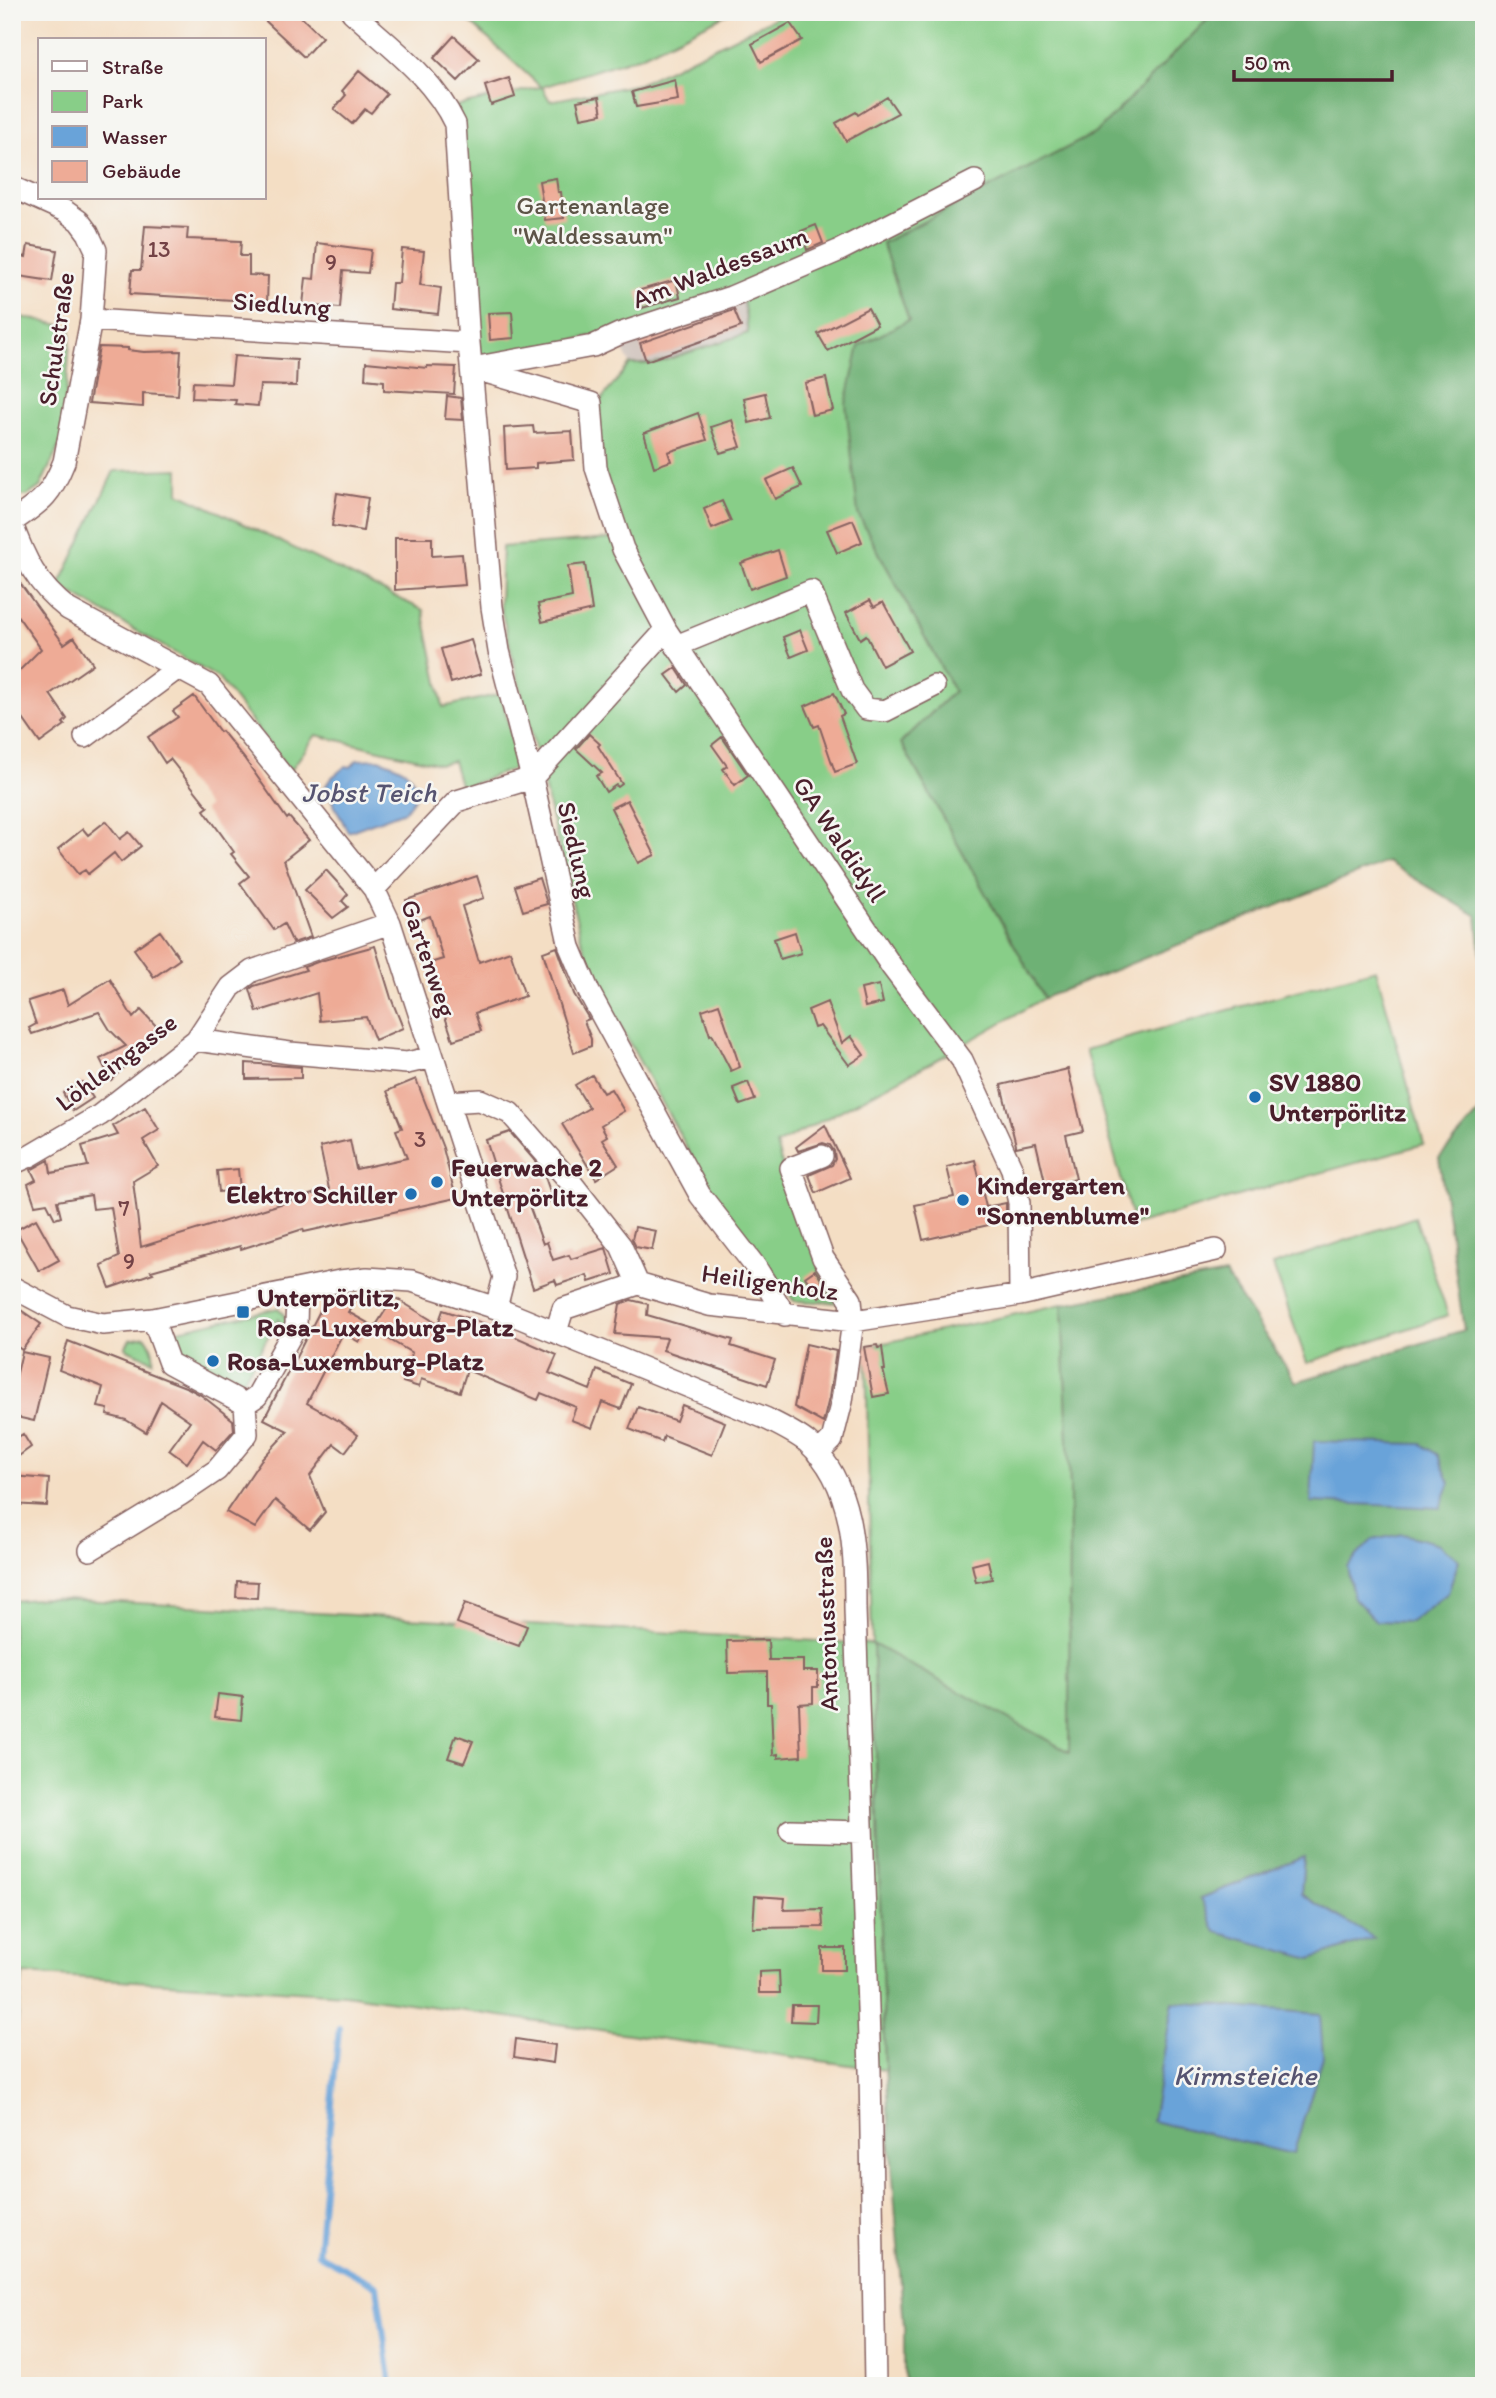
<svg xmlns="http://www.w3.org/2000/svg" width="1496" height="2398" font-family="Itim,sans-serif">
<rect width="100%" height="100%" fill="#f6f6f2"/>
<filter id="ink" filterUnits="userSpaceOnUse"><feTurbulence type="fractalNoise" baseFrequency=".0143" numOctaves="2"/><feDisplacementMap in="SourceGraphic" scale="14" xChannelSelector="R" yChannelSelector="G"/><feConvolveMatrix kernelMatrix="1 2 1 2 8 2 1 2 1" color-interpolation-filters="sRGB"/></filter>
<filter id="wash" filterUnits="userSpaceOnUse"><feTurbulence type="fractalNoise" baseFrequency=".00686" numOctaves="4" result="noise"/><feDisplacementMap in="SourceGraphic" scale="28" xChannelSelector="R" yChannelSelector="G"/><feGaussianBlur stdDeviation="1.57" result="paint"/><feColorMatrix in="noise" values="0 0 0 0 0 0 0 0 0 0 0 0 0 0 0 0 0 1.4 0 .05"/><feComposite in="paint" operator="in"/></filter>
<g filter="url(#wash)">
<rect width="100%" height="100%" fill="#f4dec4"/>
<path fill="#cec1ba" d="M743 298 748 332 654 364H630L619 342Z"/>
<path fill="#88ce88" stroke="#69765a" stroke-width="2" d="M459 12H731L641 56 542 87 550 101 639 84 787 12H1215L1096 133 882 243 909 320 858 514 954 691 901 743 1044 998 942 1057 776 1145 799 1218 843 1303 794 1301 707 1184 597 984 581 938 500 605 502 547 610 539 583 422 630 364H654L748 333 743 299 478 364 455 106 541 87Z
M12 315 71 327 63 438 40 487 27 496H12Z
M179 469V493L423 610 443 707 501 694 517 760 513 769 461 788 453 761 440 764 316 735 290 771 218 678 59 586 114 471Z
M1376 969 1424 1144 1134 1225 1085 1050Z
M1415 1217 1448 1315 1307 1363 1273 1265Z
M1062 1304 1070 1485 1069 1753 873 1645 885 2070 344 1994 23 1974 12 2071V1601L47 1598 872 1644 866 1347Z
M278 1308 283 1313 288 1325 284 1334 278 1319 244 1379 236 1381C223 1374 180 1358 172 1348 168 1344 168 1338 169 1332Z
M145 1336C150 1342 155 1353 153 1361L125 1348 130 1339Z"/>
<path fill="#6eb174" stroke="#5c6850" stroke-width="2" fill-rule="evenodd" d="M1215 12H1484V990L1477 916 1387 862 1044 998 901 743 954 691 858 514 846 404 859 346 909 320 882 243 1096 133Z
M1484 1107V2386H904V2327L885 2070 873 1644 1069 1752 1070 1485 1062 1304 1225 1274 1296 1382 1464 1330 1439 1158ZM1459 1560 1448 1593 1410 1622ZM1304 1857 1301 1894 1373 1938 1201 1898Z"/>
<path fill="#69a3d9" stroke="#5a6182" stroke-width="2" d="M379 759C401 767 413 770 417 794L405 811 348 832 325 787 331 778 346 766 351 767 357 760Z
M1314 1441 1421 1444 1438 1455 1450 1483 1440 1508 1311 1502Z
M1403 1534 1439 1544 1459 1560 1448 1593 1410 1622 1376 1621 1353 1597 1347 1566 1372 1540Z
M1304 1857 1301 1894 1374 1938 1311 1959 1216 1932 1201 1898Z
M1173 2002 1320 2014 1323 2057 1293 2154 1152 2121Z"/>
<g fill="none" stroke-linecap="round" stroke-linejoin="round">
<path stroke="#69a3d9" stroke-width="6" d="M339 2028 318 2254 377 2286 391 2386"/>
</g>
<g id="blocks">
<path fill="#eeab96" d="M256 12H296L322 37 304 57Z
M790 23 802 40 761 62 752 44Z
M454 36 479 59 458 81 434 58Z
M359 71 387 94 371 113 365 109 352 124 334 109 346 95 342 91Z
M509 78 515 97 491 105 485 86Z
M675 80 678 100 636 107 632 92Z
M599 97 602 114 581 118 577 101Z
M887 97 898 113 846 141 836 123 856 112 858 115Z
M556 178 558 192H561L564 218 545 220 539 181Z
M816 225 823 243 807 250 801 231Z
M145 226 188 228 187 239 241 241 240 256H249V275L268 276 267 302 130 294 132 270H141Z
M317 243 371 250 368 273 343 271 340 308 303 305 306 278 314 279Z
M28 245 57 250 52 281 12 275 16 255 26 257Z
M402 249 424 251 420 285 441 288 438 314 390 309 392 283H399Z
M676 280 680 297 642 308 637 291Z
M868 308 877 325 828 351 818 334Z
M734 310 741 327 646 361 640 343Z
M512 312 514 338 490 340 488 313Z
M99 347 128 348V350L144 352 181 351 178 395 143 393V407L89 403Z
M234 356 297 360 296 386 260 385 258 406 235 404 236 400 192 398 193 382 231 384Z
M366 362 427 368V366L456 367 454 394 384 390V381L365 379Z
M826 378 833 410 812 415 805 383Z
M765 393 770 418 749 423 744 398Z
M447 396 461 398 463 420 445 419Z
M698 413 707 440 668 452 671 461 654 467 644 433Z
M732 420 741 447 720 453 711 427Z
M533 426 534 433 572 431 574 460 536 463V468L506 470 504 428Z
M793 468 802 487 775 499 766 480Z
M337 493 368 498 363 531 332 526Z
M722 501 731 521 712 529 704 509Z
M853 520 862 542 837 553 827 530Z
M395 538H432V556L462 554 465 585 395 590Z
M778 550 786 576 750 589 741 563Z
M585 564 592 610 542 622 538 604 572 597 568 566Z
M12 572 64 644 74 637 93 664 50 694 67 719 63 723 65 725 40 743 12 703V678L41 649 12 608Z
M870 600 874 607 883 602 910 651 882 666 866 635 860 639 846 613Z
M800 630 808 650 791 657 783 637Z
M471 640 481 674 451 683 441 649Z
M676 668 687 685 679 692 666 675Z
M834 693 844 714 840 716 857 764 835 772 819 725 814 727 805 706Z
M194 696 220 732 222 731 244 758 287 819 289 817 309 840 284 860 311 937 293 943 284 924 274 930 240 883 249 876 231 854 234 852 204 810 208 807 170 759 165 763 148 737 178 717 173 711Z
M589 734 600 744 598 746 622 784 618 787 616 785 606 792 596 776 602 773 576 749Z
M722 737 748 775 735 785 723 769 727 766 712 745Z
M627 800 655 855 638 863 611 808Z
M106 821 120 839 129 832 141 846 121 862 114 853 88 874 85 870 78 874 58 849 83 829 88 835Z
M326 870 348 894 342 901 348 907 333 918 305 890Z
M477 876 484 898 462 906 479 962 510 951 525 996 475 1013 481 1031 453 1040 427 964 443 959 430 916 414 922 406 900Z
M539 878 547 904 523 911 515 886Z
M160 931 180 959 154 977 134 949Z
M795 932 801 953 780 959 774 939Z
M375 946 391 998 403 1028 375 1040 366 1017 320 1021 317 993 257 1012 250 989 254 986 306 970 304 967 320 961Z
M557 947 574 994 589 1019 584 1021 591 1039V1046L574 1053 543 952Z
M110 979 133 1018 141 1010 161 1031 111 1080 100 1059 126 1046 110 1030 99 1012 32 1034 29 1028 36 1024 28 1001 63 990 68 1005Z
M879 985 883 1003 865 1007 861 989Z
M827 1002 842 1043 851 1036 864 1055 849 1065 820 1026 814 1028 808 1010Z
M719 1004 740 1067 731 1071 712 1034 710 1035 702 1010Z
M246 1063 301 1067V1078L246 1079Z
M1068 1069 1083 1131 1066 1135 1076 1179 1046 1186 1036 1143 1016 1147V1145L1001 1085Z
M592 1075 603 1093 611 1089 624 1111 601 1125 607 1136 602 1139 618 1165 596 1179 562 1124 589 1108 575 1085Z
M416 1079 443 1148 456 1198 304 1232 303 1229 241 1249 240 1246 151 1271 153 1273 110 1288 101 1265 119 1257 111 1207 93 1209 91 1195 57 1201 61 1217 55 1219 47 1203 35 1205 28 1184 36 1180 31 1170 49 1160 51 1173 88 1166 82 1146 118 1135 113 1126 145 1107 159 1130 143 1140 158 1166 133 1181 141 1247 329 1189 320 1147 350 1140 356 1169 407 1158 396 1130 402 1128 387 1091Z
M82 1082 93 1098 73 1111 63 1093Z
M748 1082 755 1100 740 1105 733 1088Z
M825 1125 850 1178 816 1193 809 1175 832 1165 835 1159 834 1151 830 1145 823 1143 798 1151 796 1147Z
M510 1132 548 1176 545 1177 553 1200 530 1208 543 1244 547 1242 553 1260 569 1255 571 1259 606 1248 614 1274 589 1282 587 1275 557 1285 555 1280 533 1288 486 1140Z
M975 1160 986 1207 1006 1203V1221L923 1240 915 1205 954 1197 947 1167Z
M238 1169 240 1190 219 1192 217 1171Z
M36 1219 59 1260 39 1271 16 1230Z
M635 1227 656 1231 652 1250 636 1247 632 1239Z
M815 1270 828 1290 819 1297 805 1277Z
M394 1297 438 1324 443 1310 491 1326 557 1355 549 1373 590 1390 597 1370 631 1384 621 1409 602 1402 592 1428 571 1420 576 1407 541 1393 538 1400 467 1370 460 1392 421 1379 419 1387 403 1382 412 1353 373 1330Z
M631 1300 648 1304 647 1315 733 1340 731 1346 775 1360 767 1385 663 1350 667 1338 615 1334 620 1304Z
M325 1301H354L348 1312 370 1324 359 1342 343 1333 307 1403 339 1421 358 1435 345 1452 334 1444 310 1476 325 1512 310 1530 275 1500 255 1528 226 1512 261 1460 288 1431 264 1419Z
M12 1304 41 1324 22 1350 12 1343Z
M68 1341 188 1388 201 1395 233 1420 234 1430 216 1450 203 1440 187 1463 169 1450 190 1421 161 1401 146 1432 126 1420 107 1415 108 1409 98 1407 103 1387 59 1370Z
M806 1344 836 1351 829 1398 823 1423 794 1407Z
M877 1345 878 1348 882 1347 885 1370H883L889 1394 873 1397 864 1347Z
M22 1352 49 1358 34 1421 12 1416V1394Z
M682 1405 725 1422 712 1455 664 1436 662 1442 629 1429 638 1407 676 1421Z
M23 1434 31 1447 12 1461V1441Z
M12 1476 49 1479 47 1506 12 1504Z
M988 1561 992 1579 976 1582 972 1565Z
M237 1581 258 1582 257 1598 236 1597Z
M465 1603 527 1626 519 1646 457 1623Z
M768 1640 769 1660H803V1671H818V1687H813V1703L799 1704 801 1756 778 1758V1754L773 1755 771 1704H767V1672L728 1673 727 1641Z
M218 1694 243 1697 241 1720 215 1717Z
M456 1735 473 1741 464 1763 448 1758Z
M755 1896 785 1898 784 1910 822 1909 823 1927 753 1928Z
M822 1948H845V1970H822Z
M779 1971 780 1993H759V1972Z
M792 2005H817L816 2022 791 2021Z
M516 2039 555 2045 553 2063 514 2057Z"/>
</g>
</g>
<g filter="url(#ink)">
<use href="#blocks" fill-opacity="0" stroke="#866261" stroke-width="2"/>
<g fill="none" stroke-linecap="round" stroke-linejoin="round">
<defs>
<path id="minor" d="M352 12C389 46 433 77 455 124L469 343 492 607 499 651 532 778 570 947 589 992 700 1195 755 1266 785 1315
M12 187 65 211 79 221 88 233 96 250 91 320 64 462C50 497 42 501 12 522
M91 320 469 343
M478 367 593 346 619 334 731 297 838 251 975 181
M472 368 591 403 596 468 623 549 666 630 892 967 962 1060 1012 1169 1019 1203 1020 1295
M12 524C25 560 37 585 68 609L209 685 374 889 390 923 504 1277 496 1308
M676 646 811 591 852 690 866 709 885 711 934 686
M85 737 178 668
M374 889 457 801 532 778 666 630
M196 1040 290 1053 407 1063 433 1057
M448 1102 480 1100 510 1113 573 1185 621 1246 638 1284 709 1305 853 1321 1020 1295 1216 1250
M12 1164 30 1156 100 1115 196 1040 231 987 252 971 390 923
M12 1287 67 1316 103 1324 153 1319 340 1281 367 1278 412 1281 496 1308 765 1418C779 1425 794 1432 807 1442 854 1483 855 1552 855 1609L870 2070 875 2386
M153 1319 169 1363 245 1404
M556 1332 563 1309 638 1284
M245 1404 257 1396 296 1326 297 1291
M818 1454 832 1440 842 1401 853 1321 851 1300 823 1258 791 1168 822 1156
M90 1550 180 1495 217 1470 247 1434 245 1404
M790 1830 862 1832"/>
</defs>
<use href="#minor" stroke="#866261" stroke-width="24"/>
<use href="#minor" stroke="#fff" stroke-width="21"/>
</g>
</g>
<g fill="#1f6fb2" stroke="#f6f6f2" stroke-width="2.5">
<circle cx="1255" cy="1097" r="7"/>
<circle cx="437" cy="1182" r="7"/>
<circle cx="411" cy="1194" r="7"/>
<circle cx="963" cy="1200" r="7"/>
<rect x="236" y="1305" width="14" height="14" rx="3.5"/>
<circle cx="213" cy="1361" r="7"/>
</g>
<g text-anchor="middle" dominant-baseline="central" stroke-width="5" stroke-linejoin="round" paint-order="stroke">
<g font-size="23" fill="#734246">
<text x="159" y="249">13</text>
<text x="331" y="262">9</text>
<text x="420" y="1139">3</text>
<text x="124" y="1208">7</text>
<text x="129" y="1261">9</text>
</g>
<g font-size="26" fill="#5d5447" stroke="#f6f6f2">
<text x="593" y="205">Gartenanlage<tspan x="593" dy="30">"Waldessaum"</tspan></text>
</g>
<g font-size="26" fill="#4a1f2b" stroke="#f6f6f2">
<text transform="translate(720 267) rotate(-21)">Am Waldessaum</text>
<text transform="translate(282 304) rotate(4)">Siedlung</text>
<text transform="translate(56 339) rotate(-82)">Schulstraße</text>
<text transform="translate(840 839) rotate(56)">GA Waldidyll</text>
<text transform="translate(577 850) rotate(77)">Siedlung</text>
<text transform="translate(429 958) rotate(71)">Gartenweg</text>
<text transform="translate(116 1062) rotate(-37)">Löhleingasse</text>
<text transform="translate(770 1282) rotate(8)">Heiligenholz</text>
<text transform="translate(826 1624) rotate(-92)">Antoniusstraße</text>
</g>
<g font-size="26" font-weight="bold" fill="#4a1f2b" stroke="#f6f6f2" text-anchor="start">
<text x="1269" y="1082">SV 1880<tspan x="1269" dy="30">Unterpörlitz</tspan></text>
<text x="451" y="1167">Feuerwache 2<tspan x="451" dy="30">Unterpörlitz</tspan></text>
<text x="977" y="1185">Kindergarten<tspan x="977" dy="30">"Sonnenblume"</tspan></text>
<text x="397" y="1194" text-anchor="end">Elektro Schiller</text>
<text x="257" y="1297">Unterpörlitz,<tspan x="257" dy="30">Rosa-Luxemburg-Platz</tspan></text>
<text x="227" y="1361">Rosa-Luxemburg-Platz</text>
</g>
<g font-size="28" font-style="italic" fill="#565471" stroke="#f6f6f2">
<text x="369" y="792">Jobst Teich</text>
<text x="1245" y="2075">Kirmsteiche</text>
</g>
</g>
<rect width="1496" height="2398" fill="none" stroke="#f6f6f2" stroke-width="42"/>
<rect x="38" y="38" width="228" height="161" fill="#f6f6f2" stroke="#b1a0a2" stroke-width="2"/>
<rect x="52" y="61" width="35" height="10" fill="#ffffff" stroke="#b1a0a2" stroke-width="2"/>
<text x="102" y="74" font-size="21" fill="#4a1f2b">Straße</text>
<rect x="52" y="91" width="35" height="21" fill="#88ce88" stroke="#b1a0a2" stroke-width="2"/>
<text x="102" y="108" font-size="21" fill="#4a1f2b">Park</text>
<rect x="52" y="126" width="35" height="21" fill="#69a3d9" stroke="#b1a0a2" stroke-width="2"/>
<text x="102" y="144" font-size="21" fill="#4a1f2b">Wasser</text>
<rect x="52" y="161" width="35" height="21" fill="#eeab96" stroke="#b1a0a2" stroke-width="2"/>
<text x="102" y="178" font-size="21" fill="#4a1f2b">Gebäude</text>
<path d="M1234 70v10h158v-10" fill="none" stroke="#4a1f2b" stroke-width="3.5"/>
<text x="1244" y="70" font-size="21" fill="#4a1f2b" stroke="#f6f6f2" stroke-width="5" paint-order="stroke">50 m</text>
</svg>
